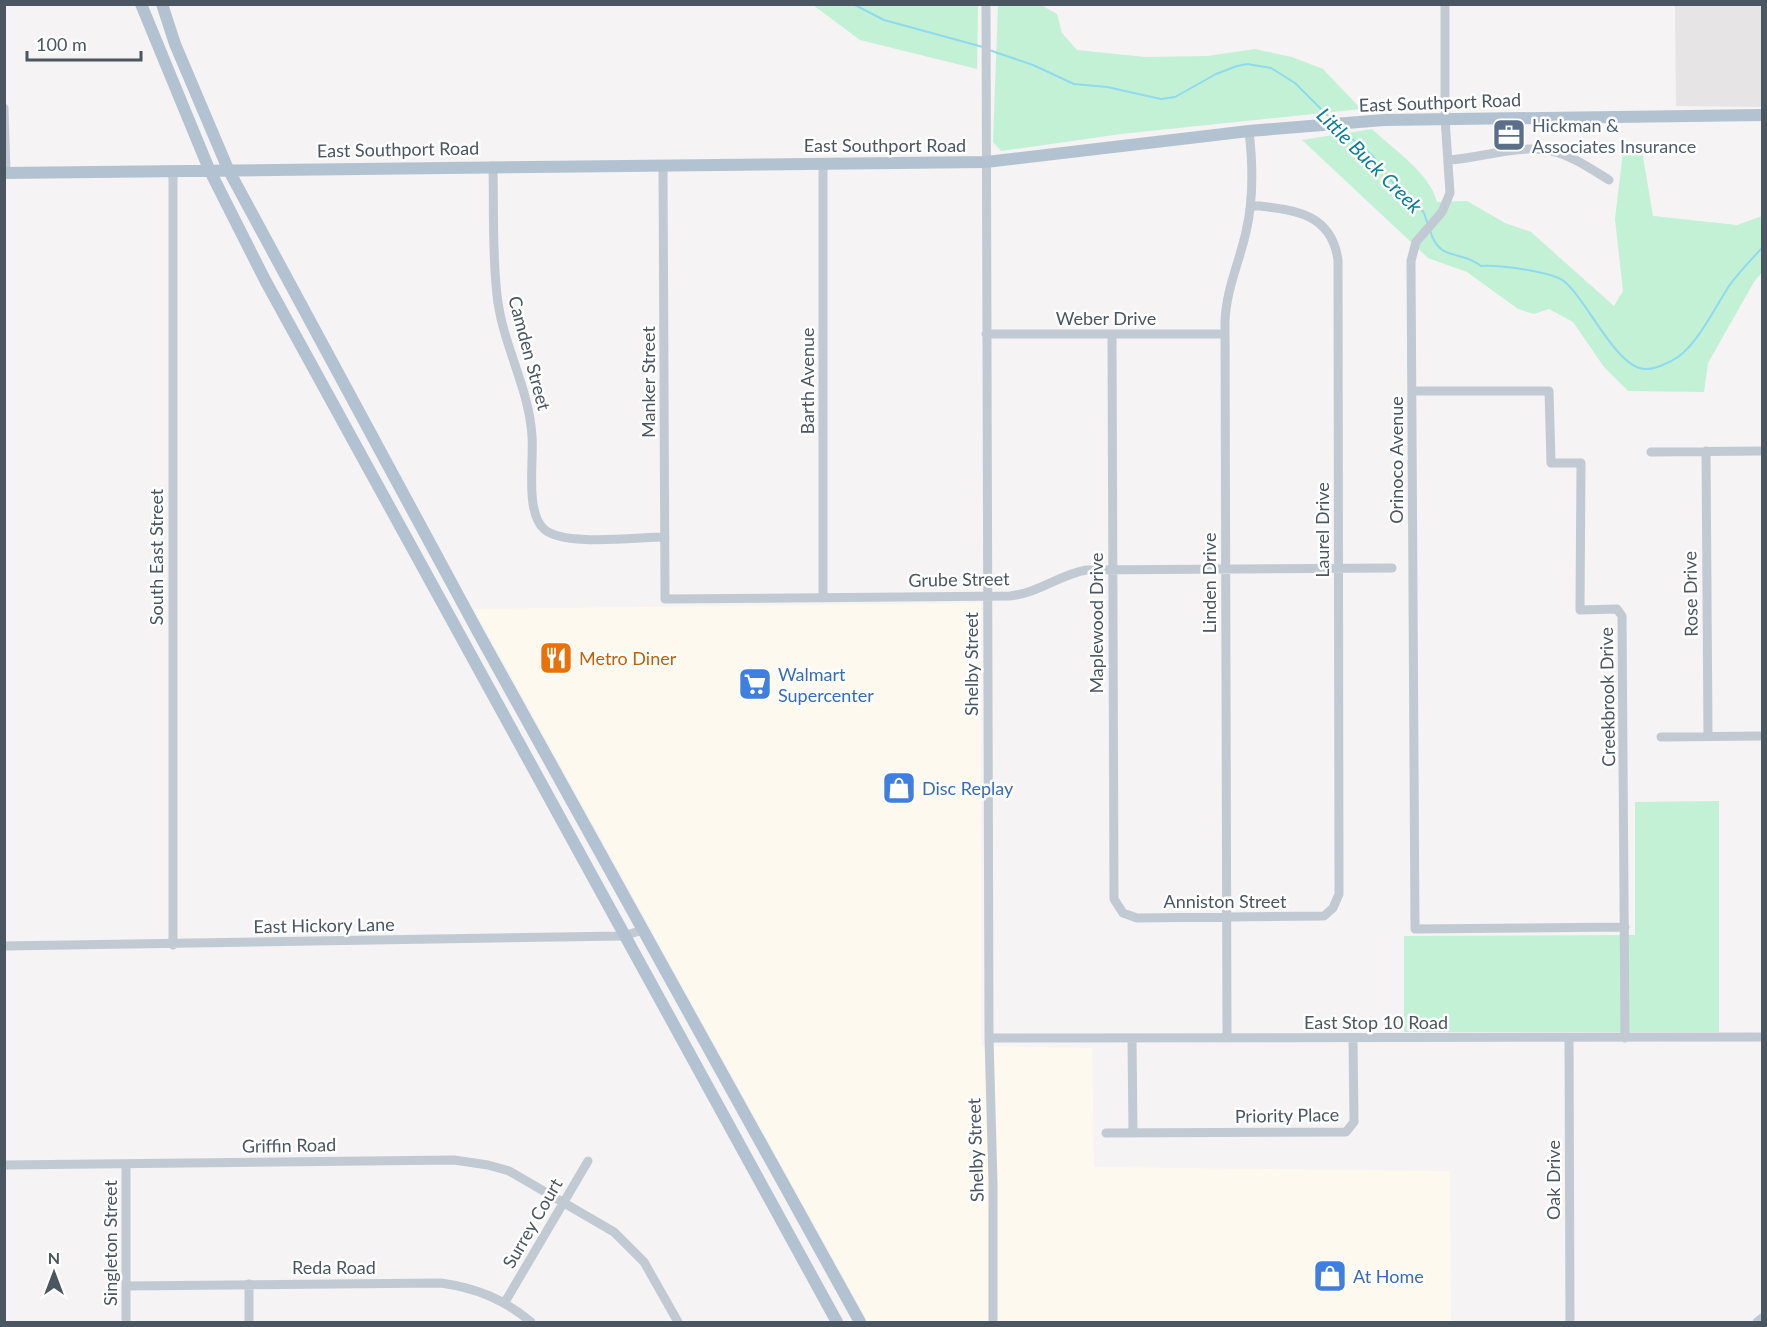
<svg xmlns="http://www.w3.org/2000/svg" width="1767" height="1327" font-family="Lato,sans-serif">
<rect width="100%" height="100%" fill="#f5f3f3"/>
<path fill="#fdf9ef" d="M981 603V1046L1092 1048 1094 1167 1450 1171 1451 1322H868L474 609Z"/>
<path fill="#e6e4e5" d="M1675 5H1762V107L1676 106Z"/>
<path fill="#c3f1d5" d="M813 5H978L977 69 860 40Z
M998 5H1041L1057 14 1062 33 1077 50 1145 57 1208 56 1255 49 1292 57 1323 69 1361 109 1121 134 1001 151 993 142Z
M1372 129C1393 149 1430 173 1437 202L1467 201 1505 223 1531 232 1614 306 1623 291 1615 219 1624 143 1641 145 1653 216 1737 225 1762 216V272L1754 282 1708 363 1704 392 1628 391 1604 367 1573 322 1549 309 1534 314 1518 309 1467 272 1428 258 1302 140Z
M1719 801V1032H1404V936L1635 935V802Z"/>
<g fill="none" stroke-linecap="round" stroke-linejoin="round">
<path stroke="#90daee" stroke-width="2" d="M853 4 884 20 983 47
M989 50 1033 65 1074 84 1107 87 1161 99 1175 97 1216 74 1237 66 1247 64 1271 68 1295 83 1331 119
M1339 128 1373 156 1402 195 1415 200 1424 213 1428 225
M1430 230C1439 263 1461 249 1481 266 1498 265 1552 271 1565 282 1587 300 1615 366 1644 369 1654 370 1671 362 1678 357 1698 343 1716 306 1729 286 1739 272 1751 260 1762 248"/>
<path stroke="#c1cad2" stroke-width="9" d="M986 4 989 1038 993 1183V1322
M1445 4V118L1450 193 1442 212 1416 242 1411 261 1415 929 1625 927
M4 108 6 173
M1449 160C1482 158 1517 144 1551 151 1571 155 1591 169 1609 180
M663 165 665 599 1010 596C1038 593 1059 575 1086 570L1392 568
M493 166C494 209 492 252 497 295 502 344 529 387 532 436 534 461 525 512 544 529 563 547 638 537 665 537
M173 170V945
M986 334H1225
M1112 334 1114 899 1123 913 1137 918 1324 916 1333 908 1339 894 1338 260C1331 211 1291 210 1251 205
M1412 391H1549L1551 463H1581L1580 610 1617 609 1622 616 1625 1038
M1706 451 1708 736
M1651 452 1762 451
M823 598V163
M1661 737 1762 736
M4 946 623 936 643 930
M989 1038 1762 1037
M1227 1038 1225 322C1226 290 1239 263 1246 232 1254 198 1253 165 1249 131
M1569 1038 1570 1322
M1132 1039 1133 1133
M1106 1133 1346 1132 1354 1122 1353 1038
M4 1165 454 1160 488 1165 509 1171 614 1232 644 1262 678 1322
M249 1284V1322
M126 1286 441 1283C476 1288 504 1299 531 1322
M505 1302 588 1161
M126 1322V1164
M1757 1322 1762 1318"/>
<path stroke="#b3c2d1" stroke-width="12" d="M141 4 209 169 265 280 837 1322
M162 4 175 44 228 169 478 632 860 1322
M4 173 986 162 1249 131 1384 120 1762 115"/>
</g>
<defs>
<symbol id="office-square" viewBox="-11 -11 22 22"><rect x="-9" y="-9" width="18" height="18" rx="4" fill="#5c6f8a" stroke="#fff"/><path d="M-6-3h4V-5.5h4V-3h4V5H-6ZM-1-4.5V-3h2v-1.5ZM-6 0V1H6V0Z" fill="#fff"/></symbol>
<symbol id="restaurant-square" viewBox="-11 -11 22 22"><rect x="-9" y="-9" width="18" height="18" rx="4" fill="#e8710a" stroke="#fff"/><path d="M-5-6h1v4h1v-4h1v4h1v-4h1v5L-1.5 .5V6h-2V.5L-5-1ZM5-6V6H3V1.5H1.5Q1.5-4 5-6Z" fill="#fff"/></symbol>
<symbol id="supermarket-square" viewBox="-11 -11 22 22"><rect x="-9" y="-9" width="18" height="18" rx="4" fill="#3f7fe0" stroke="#fff"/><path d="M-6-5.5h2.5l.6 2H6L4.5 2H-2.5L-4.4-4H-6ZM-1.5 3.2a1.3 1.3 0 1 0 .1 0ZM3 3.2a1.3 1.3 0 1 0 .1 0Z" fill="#fff"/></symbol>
<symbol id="shop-square" viewBox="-11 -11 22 22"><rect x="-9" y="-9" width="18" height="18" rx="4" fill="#3f7fe0" stroke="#fff"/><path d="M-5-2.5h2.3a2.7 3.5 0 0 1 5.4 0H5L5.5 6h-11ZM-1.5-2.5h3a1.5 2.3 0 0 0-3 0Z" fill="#fff"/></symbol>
</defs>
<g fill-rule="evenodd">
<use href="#office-square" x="1490" y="116" width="38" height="38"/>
<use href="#restaurant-square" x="537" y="639" width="38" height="38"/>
<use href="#supermarket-square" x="736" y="665" width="38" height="38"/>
<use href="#shop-square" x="880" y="769" width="38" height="38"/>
<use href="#shop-square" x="1311" y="1257" width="38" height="38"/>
</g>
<g text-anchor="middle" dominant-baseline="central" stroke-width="5" stroke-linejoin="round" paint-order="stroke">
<g font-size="18" fill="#4a5661" stroke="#fff">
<text transform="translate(1440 102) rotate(-2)">East Southport Road</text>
<text x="885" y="145">East Southport Road</text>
<text transform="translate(398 149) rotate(-1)">East Southport Road</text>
<text x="1106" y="318">Weber Drive</text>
<text transform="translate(530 353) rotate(75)">Camden Street</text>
<text transform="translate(807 381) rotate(-90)">Barth Avenue</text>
<text transform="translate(648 382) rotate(-90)">Manker Street</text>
<text transform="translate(1396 460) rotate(-90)">Orinoco Avenue</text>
<text transform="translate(1322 530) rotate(-90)">Laurel Drive</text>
<text transform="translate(156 557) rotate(-90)">South East Street</text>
<text transform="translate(959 579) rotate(-1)">Grube Street</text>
<text transform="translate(1209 583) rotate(-90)">Linden Drive</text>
<text transform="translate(1690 594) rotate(-91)">Rose Drive</text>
<text transform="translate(1096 623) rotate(-90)">Maplewood Drive</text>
<text transform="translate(971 664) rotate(-90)">Shelby Street</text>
<text transform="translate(1607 697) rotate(-91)">Creekbrook Drive</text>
<text x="1225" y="901">Anniston Street</text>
<text transform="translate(324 925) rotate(-1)">East Hickory Lane</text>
<text x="1376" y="1022">East Stop 10 Road</text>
<text transform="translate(1287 1115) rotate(-1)">Priority Place</text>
<text transform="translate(289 1145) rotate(-1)">Griffin Road</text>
<text transform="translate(975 1150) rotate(-92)">Shelby Street</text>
<text transform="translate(1553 1180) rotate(-90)">Oak Drive</text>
<text transform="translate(532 1223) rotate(-60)">Surrey Court</text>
<text transform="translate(110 1243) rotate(-90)">Singleton Street</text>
<text x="334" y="1267">Reda Road</text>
</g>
<g font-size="18" fill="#4e5e75" stroke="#fff" text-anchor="start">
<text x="1532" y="125">Hickman &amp;<tspan x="1532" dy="21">Associates Insurance</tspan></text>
</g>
<g font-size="18" fill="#c56008" stroke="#fff" text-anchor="start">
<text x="579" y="658">Metro Diner</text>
</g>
<g font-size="18" fill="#366cbe" stroke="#fff" text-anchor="start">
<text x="778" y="674">Walmart<tspan x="778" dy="21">Supercenter</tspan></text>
<text x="922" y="788">Disc Replay</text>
<text x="1353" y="1276">At Home</text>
</g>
<g font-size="20" font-style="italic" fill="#0c7c9b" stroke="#fff">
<text transform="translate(1370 160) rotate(45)">Little Buck Creek</text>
</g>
</g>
<rect width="1767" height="1327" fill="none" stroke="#4a5661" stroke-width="12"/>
<g transform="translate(54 1273)" stroke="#ffffff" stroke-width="4.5" paint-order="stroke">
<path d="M0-4.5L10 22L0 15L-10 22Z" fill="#4a5661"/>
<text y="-9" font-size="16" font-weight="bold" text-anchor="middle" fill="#4a5661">N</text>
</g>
<path d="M27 51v9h114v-9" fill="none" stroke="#4a5661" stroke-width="3"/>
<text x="36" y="51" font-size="18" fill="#4a5661" stroke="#ffffff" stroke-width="4.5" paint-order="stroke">100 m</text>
</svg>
